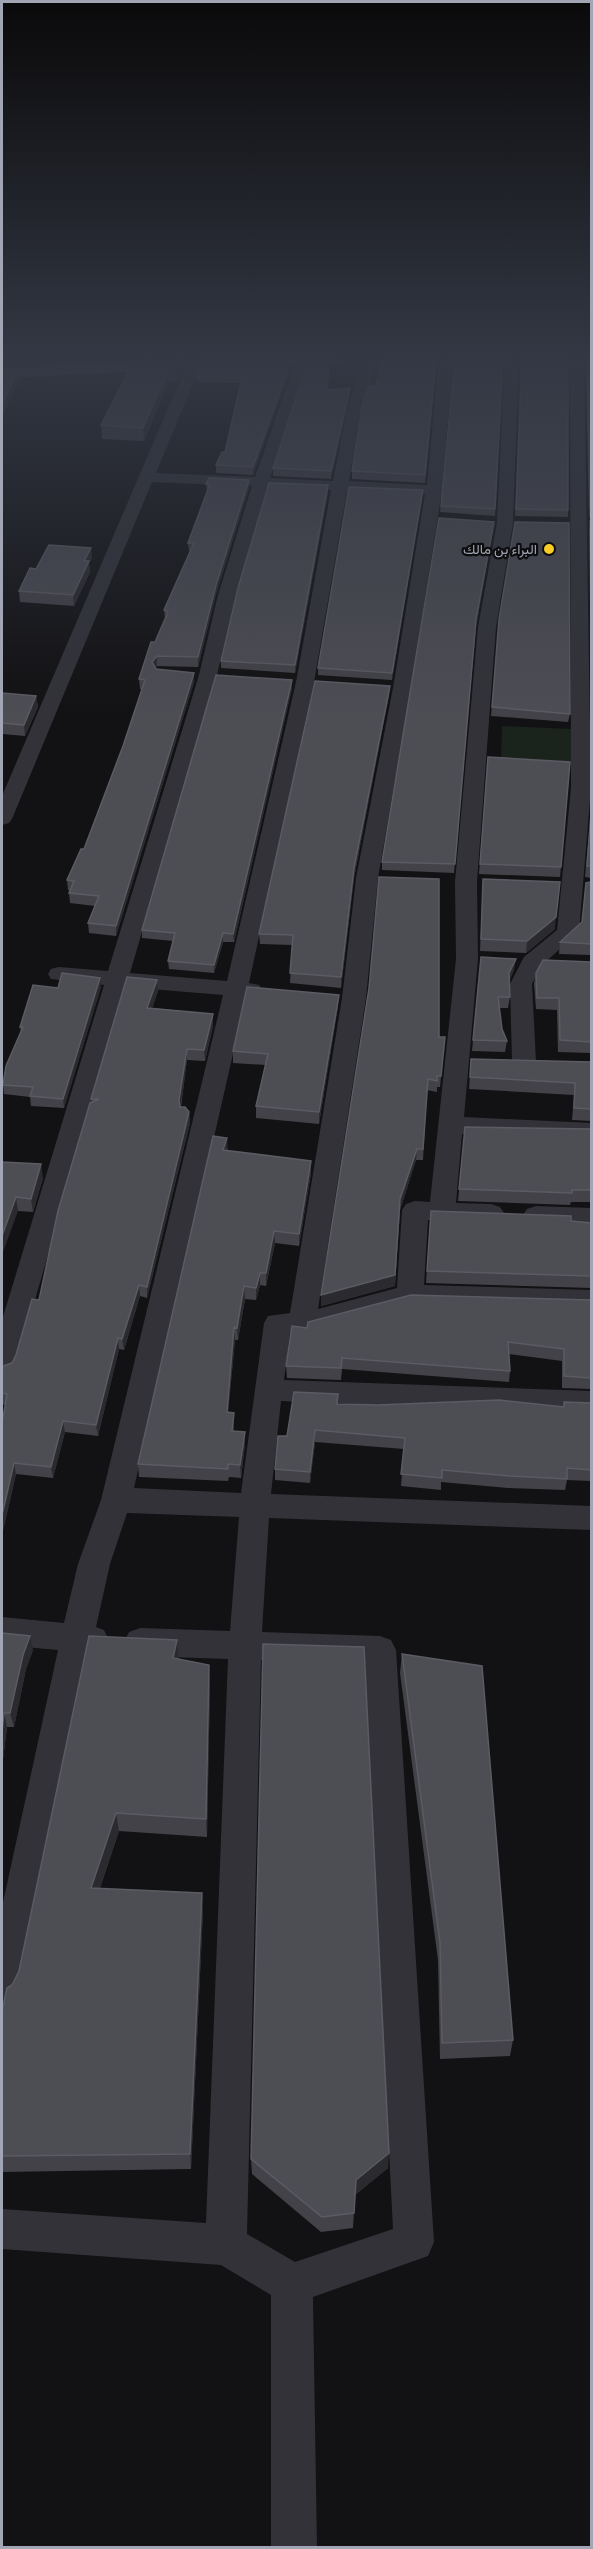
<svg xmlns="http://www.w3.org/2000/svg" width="593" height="2549" font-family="'Roboto Condensed',Vazirmatn,sans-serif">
<rect width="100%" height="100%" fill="#121113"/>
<path fill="#1b231d" d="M502 726 572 729V764L501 761Z"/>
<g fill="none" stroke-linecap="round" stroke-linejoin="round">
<path fill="#323238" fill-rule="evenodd" d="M297 357H307L309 359 270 478 333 481 346 414 364 357H378L360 414 349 481 427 485 439 357H453L442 490 411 688 378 878 366 998 318 1309 397 1288 402 1210 406 1204 415 1201 430 1202 456 959 455 882 478 627 497 523 505 357H519L513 523 496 627 477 882 478 959 464 1117 592 1123V1139L462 1134 456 1203 491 1204 500 1207 504 1213 500 1219 491 1222 428 1220 424 1285 592 1290V1310L410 1304 302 1333H290L284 1380 592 1391V1413L281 1401 271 1494 592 1506V1530L269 1518 262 1632 380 1636 391 1640 396 1650 434 2242 428 2256 313 2297 317 2548H271V2295L221 2265 2 2249V2209L206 2223 228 1659 140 1656 129 1652 124 1642 129 1632 140 1628 230 1631 239 1517 127 1513 110 1564 96 1627 104 1630 109 1640 104 1650 90 1654 21 1988 15 2001 2 2006V1907L58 1650 2 1645V1617L64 1623 78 1564 101 1500 223 995 126 987 16 1365 12 1373 2 1376V1320L104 985 51 979 48 974 51 969 59 967 108 971 199 675 218 595 252 486 152 482 12 819 9 823 2 825V796L187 364 194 360 201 364 156 473 255 477ZM267 487 331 490 296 682 227 981 130 973 217 675 236 595ZM347 491 425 494 393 688 356 878 342 998 290 1313 268 1316 264 1323 241 1493 134 1488 246 997 259 995 262 990 259 985 249 983 314 682ZM261 1660 364 1663 393 2229 295 2262 247 2234Z
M570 357H584L591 788 579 932 542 965 532 984 536 1061 532 1066 524 1069 516 1066 512 1061 510 984 524 957 557 930 571 788Z
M536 1206 592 1208V1226L536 1224 527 1221 523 1215 527 1209Z"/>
<path fill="#4e4f57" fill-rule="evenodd" d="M231 357H342L340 361 334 362 2 378V368Z"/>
</g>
<path fill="#434248" d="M142 357H196L142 359Z
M437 357 425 483 352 479V471L376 385Z
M455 357H503L495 516 440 512Z
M521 357H568V517L515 516Z
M586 357H591V518L589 517Z
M181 359V372L177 382 169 381 144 441 102 439 101 425Z
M329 363 327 390 350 388V395L331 479 273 476V468Z
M245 365 289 366V373L253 475 216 473V465L225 452 240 383 196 382V377Z
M249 480V488L216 594 198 667 157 666 156 668V669L194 682 116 936 89 933 88 923 95 906 70 903 69 893 70 891 68 890 67 880 84 849 123 746 142 689H140L139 679 165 619 164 610 190 551H189L188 543 207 491 206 484Z
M328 492 295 673 221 668V661Z
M422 496 392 680 318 675V668Z
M590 521H591V675L589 531Z
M493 529 476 627 454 873 382 870V862Z
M92 558 89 563 90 572 74 606 20 602 19 591 36 569Z
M499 619 570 714 568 722 491 716Z
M390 686 389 695 354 878 341 988 290 983 292 945 260 944 259 934Z
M292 688 234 942H223L214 973 169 969 168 961 173 941 142 938V930Z
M2 693 36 696 38 707 25 736 2 734Z
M488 757 561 867 560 877 479 874Z
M591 808V878L585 877Z
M483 879 555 929 526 953 480 951Z
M591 882V955L559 954 560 942 582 923 586 883Z
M481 957 514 970 509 981 510 997 508 1008H499L502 1029 507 1041 505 1052 472 1051Z
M591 962V1053L558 1052 557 1010 536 1009 534 984 536 973Z
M157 980 158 991 152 1008 213 1014V1026L205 1061 187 1060 181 1107 189 1112 190 1123 147 1298 140 1296 124 1350 119 1349 98 1436 65 1432 53 1478 16 1474 2 1535 5 1405 2 1404V1373L12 1363 39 1300 92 1102 91 1099Z
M101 987 64 1108 31 1106 30 1097 4 1094 3 1085 21 1033 20 1027 58 988Z
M338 1006 319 1124 256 1118V1106L266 1065 233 1063V1051Z
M439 1037H445L440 1087H437V1092L427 1090 423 1160H416L400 1210 395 1286 321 1306V1295Z
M471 1059 591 1062V1121L572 1120 574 1095 469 1089Z
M465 1127 591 1129V1202H571L570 1205 458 1201Z
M228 1151 311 1173 299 1246 275 1243 266 1286 260 1285 256 1300 245 1299 238 1340H235L228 1412 234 1425V1431L245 1432V1444L241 1478 229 1477 228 1481 139 1477 138 1464Z
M2 1162 43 1178 33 1212 18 1211Z
M431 1211 591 1223V1288L426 1283Z
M591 1300V1389L562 1388V1361L509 1354 510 1371 509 1382 342 1369 341 1380 287 1378 286 1366 307 1328Z
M338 1394V1404L378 1405 563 1407 564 1402 591 1403V1481L567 1480 565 1490 508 1488 441 1482V1490L401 1486 404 1449 315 1442 310 1483 275 1480V1469L287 1436Z
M2 1633 33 1650 26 1669 14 1727H7L2 1768Z
M402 1654 513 2040 510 2056 440 2059 438 1960 400 1673Z
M178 1659 210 1685 207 1837 119 1831 100 1888 203 1911 191 2169 2 2172V2012L19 1971Z
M251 2159 388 2168 355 2195 353 2228 321 2232 252 2174Z"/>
<path fill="#2b2a2e" d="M181 359V372L177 382 176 369Z
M289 366V373L253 475V467Z
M18 369 19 380 2 418V405Z
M169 369V381L144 441 143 428Z
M350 388V395L331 479V471Z
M249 480V488L216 594 198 667V657L216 585Z
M328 485V492L295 673V665Z
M423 490 422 496 392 680V673Z
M494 522 476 627 454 873 476 619Z
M91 548 92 558 89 563 90 572 74 606 73 595 84 561Z
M157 656V666L153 671 152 662Z
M194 673V682L116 936V926Z
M292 680V688L234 942 233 934Z
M390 686 389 695 354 878 341 988V977L354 868Z
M36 696 38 707 25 736 24 725Z
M556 917 555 929 526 953 527 941Z
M223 933V942L214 973V965Z
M516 959 514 970 508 984 509 973Z
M100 978 101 987 64 1108 63 1099Z
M157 980 158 991 148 1019 147 1008Z
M339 995 338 1006 319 1124V1112Z
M213 1014V1026L205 1061 204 1050Z
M187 1049V1060L180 1111 179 1100Z
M189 1112 190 1123 147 1298V1287Z
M227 1138 228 1151 223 1150Z
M417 1149 416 1160 400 1210 395 1286 321 1306V1295L400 1199Z
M311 1161V1173L299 1246V1234Z
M41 1164 43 1178 33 1212 31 1199Z
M16 1197 18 1211 2 1255V1236Z
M274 1231 275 1243 266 1286V1273Z
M260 1273V1285L256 1300V1288Z
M139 1285 140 1296 124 1350 122 1339Z
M244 1286 245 1299 238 1340 237 1328Z
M234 1327 235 1340 227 1425V1412Z
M118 1338 119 1349 98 1436 96 1425Z
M234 1413V1425L232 1443V1431Z
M63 1421 65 1432 53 1478 51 1467Z
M315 1430V1442L310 1483V1472Z
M245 1432V1444L241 1478 240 1465Z
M14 1463 16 1474 2 1535V1515Z
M30 1636 33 1650 26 1669 14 1727 10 1713 23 1655Z
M177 1640 179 1660 173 1658Z
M209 1665 210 1685 207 1837 206 1819Z
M4 1713 7 1727 2 1768V1732Z
M116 1813 119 1831 94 1905 91 1888Z
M202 1893 203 1911 191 2169 190 2154Z
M389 2153 388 2168 355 2195 353 2228 356 2180Z"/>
<path fill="#4d4d54" stroke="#5b5b63" stroke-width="1.5" d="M383 357H436L425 475 352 471 362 407 369 386 376 385Z
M455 357H503L495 509 441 506Z
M522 357H568V510L516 509Z
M587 357H591V507H590Z
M181 359 176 369H169L143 428 101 425 134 361Z
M245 363 241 378 196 377 200 366Z
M282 363 281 366H289L253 467 216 465 222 452H225L245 365Z
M329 363 327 390 350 388 331 471 273 468 307 364Z
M2 369H18L2 405Z
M209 478 249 480 216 585 198 657 157 656 152 662 156 669 194 673 116 926 88 923 99 896 69 893 74 881 67 880 81 849H84L123 746 145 680 139 679 151 642H155L168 612 164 610 194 543H188L210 484H206Z
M269 483 328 485 295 665 221 661 238 588Z
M349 487 423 490 392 673 318 668Z
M439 518 494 522 476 619 455 864 382 862Z
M590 521H591V583Z
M515 522 569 523 570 714 492 707 499 619Z
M49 545 91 548 84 561H89L73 595 19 591 30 568 36 569Z
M216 675 292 680 233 934 223 933 214 965 168 961 175 933 142 930Z
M315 681 390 686 354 868 341 977 290 973 293 935 259 934Z
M2 693 36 696 24 725 2 723Z
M488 757 570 762 561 867 480 864Z
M591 814V866H587Z
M379 877 439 879V1037H445L441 1076H437V1081L428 1079 423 1149H417L400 1199 395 1275 321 1295 369 988Z
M483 879 560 882 556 917 527 941 481 939Z
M591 882V944L560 942 582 922 586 883Z
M481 957 516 959 509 973 510 997H498L502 1029 507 1041 473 1040Z
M543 960 591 962V1042L560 1040 559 998H537L536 973Z
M62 973 100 978 63 1099 30 1096 33 1087 3 1085 6 1066 23 1027H20L33 985 58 988Z
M127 977 157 980 147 1008 213 1014 204 1050 187 1049 179 1100 180 1107H185L189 1112 147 1287 139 1285 122 1339 118 1338 96 1425 63 1421 51 1467 14 1463 2 1515V1424L7 1394 2 1393V1373L3 1366 12 1363 16 1355 32 1299 39 1300 58 1211 90 1103 99 1099H91Z
M247 987 339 995 319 1112 256 1106 268 1054 233 1051Z
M471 1059 591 1062V1109L574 1108 575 1083 470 1077Z
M465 1127 591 1129V1190H572V1193L459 1189Z
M213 1136 227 1138 223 1150 311 1161 299 1234 274 1231 266 1273H260L256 1288 244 1286 237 1328 234 1327 227 1412 234 1413 232 1431 245 1432 240 1465 228 1464V1469L138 1464Z
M2 1162 41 1164 31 1199 16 1197 2 1236Z
M431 1211 571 1216V1221L591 1223V1276L427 1271Z
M411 1295 591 1300V1378L564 1376V1349L508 1342 510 1371 342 1358 341 1368 286 1366 292 1326 307 1328 308 1322Z
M294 1392 338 1394 337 1404 378 1405 499 1400 564 1407V1402L591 1403V1470L567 1468V1479L510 1476 442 1470V1478L401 1474 405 1438 315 1430 310 1472 275 1469 278 1436H287Z
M2 1633 30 1636 23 1655 10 1713H4L2 1732Z
M89 1636 177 1640 173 1658 209 1665 206 1819 116 1813 91 1888 202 1893 190 2154 2 2156V2012L7 1988 12 1985 19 1971Z
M263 1644 364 1647 389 2153 356 2180 354 2213 322 2217 251 2159Z
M402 1654 482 1666 513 2040 442 2043 440 1943Z"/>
<linearGradient id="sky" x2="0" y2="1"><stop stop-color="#0a090a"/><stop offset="0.5" stop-color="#333844"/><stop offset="1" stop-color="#333844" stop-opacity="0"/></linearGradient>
<rect width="593" height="714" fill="url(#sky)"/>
<circle fill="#f9cc24" stroke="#0d0c0e" stroke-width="2" cx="549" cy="549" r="6"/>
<g text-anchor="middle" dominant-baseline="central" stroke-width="4.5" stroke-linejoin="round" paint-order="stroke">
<g font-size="14" fill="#a2a5b4" stroke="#0d0c0e" text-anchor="end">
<text x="537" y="549">البراء بن مالك</text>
</g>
</g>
<rect width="593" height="2549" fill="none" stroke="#a2a5b4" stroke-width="6"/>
</svg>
